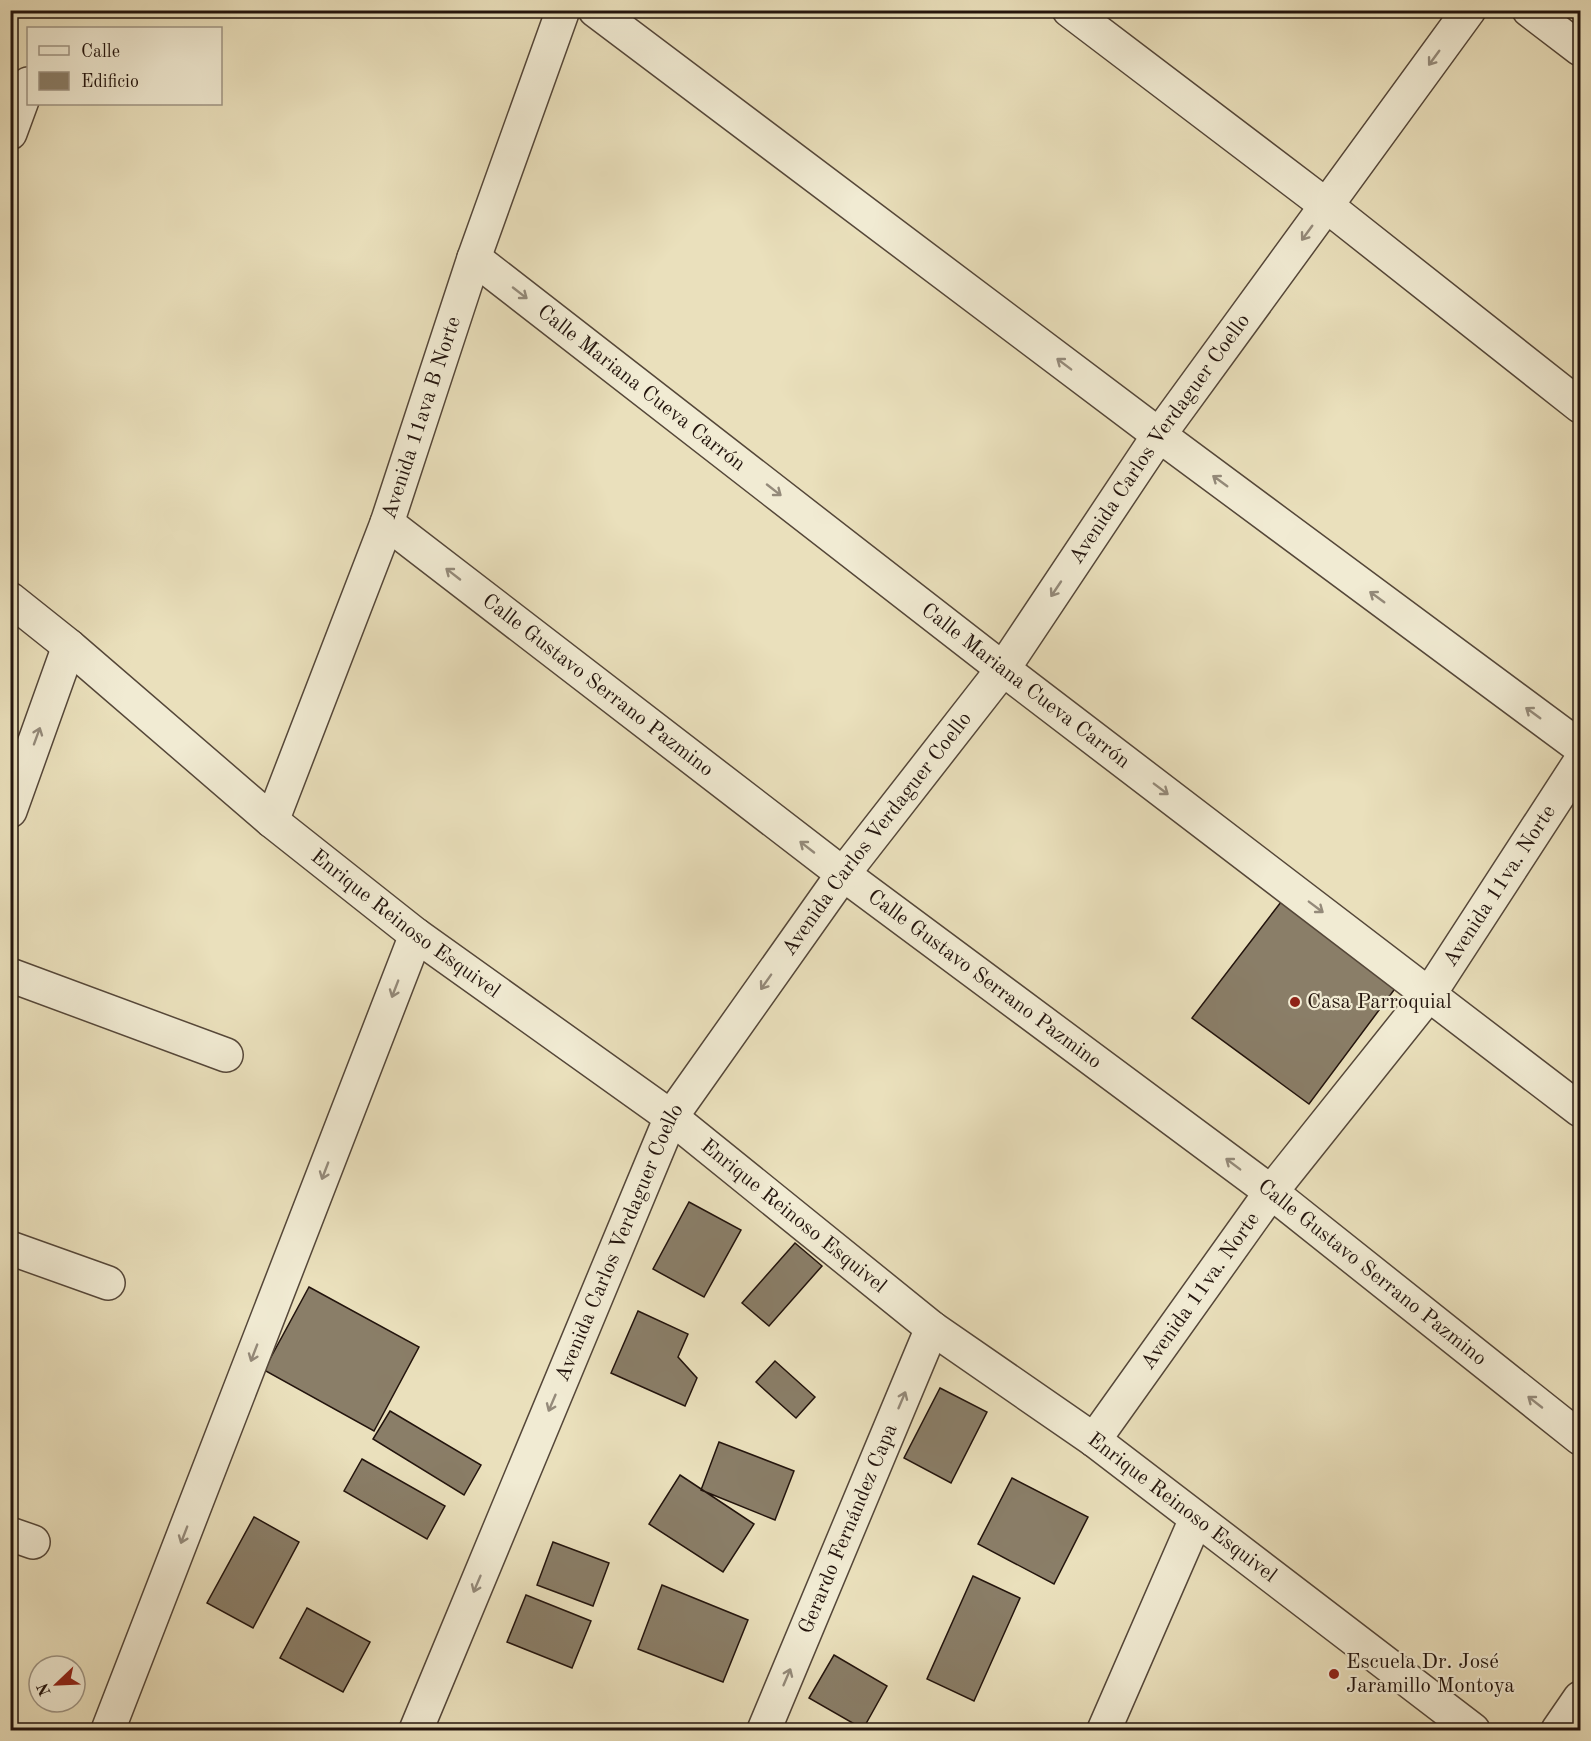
<svg xmlns="http://www.w3.org/2000/svg" width="1591" height="1741" font-family="'Old Standard TT',serif">
<rect width="100%" height="100%" fill="#eae0bc"/>
<filter id="stains"><feTurbulence type="fractalNoise" baseFrequency=".00333" numOctaves="4"/><feColorMatrix values="0 0 0 0 .2 0 0 0 0 .09 0 0 0 0 .02 0 0 0 .5 -.17"/></filter>
<radialGradient id="worn" r=".72"><stop offset=".6" stop-color="#630" stop-opacity="0"/><stop offset="1" stop-color="#630" stop-opacity=".3"/></radialGradient>
<path fill="#8a7e68" stroke="#23140d" stroke-width="1.5" d="M1281 902 1397 986 1309 1104 1192 1018Z
M689 1202 741 1230 704 1297 653 1269Z
M795 1243 822 1266 769 1326 742 1303Z
M309 1287 419 1347 374 1431 264 1370Z
M638 1311 688 1334 678 1357 697 1378 685 1406 611 1373Z
M775 1361 815 1397 796 1418 756 1382Z
M940 1388 987 1412 951 1483 904 1458Z
M390 1411 481 1465 464 1495 373 1439Z
M719 1442 794 1471 775 1520 701 1490Z
M362 1459 445 1506 427 1539 344 1491Z
M680 1475 754 1524 723 1572 649 1524Z
M1012 1478 1088 1517 1054 1584 978 1544Z
M254 1517 299 1542 253 1628 207 1603Z
M553 1542 609 1563 593 1606 537 1585Z
M973 1576 1020 1598 974 1701 927 1679Z
M662 1585 748 1620 723 1682 638 1649Z
M526 1595 591 1621 572 1668 507 1642Z
M307 1608 370 1642 343 1692 280 1658Z
M834 1655 887 1686 863 1729 809 1698Z"/>
<g fill="none" stroke-linecap="round" stroke-linejoin="round">
<defs>
<g id="minor">
<path d="M595 10 1159 435 1580 747"/>
<path d="M1069 10 1327 206 1580 406"/>
<path d="M1529 10 1580 49"/>
<path d="M10 133 28 84"/>
<path id="s1" d="M474 258 1003 669 1580 1110"/>
<path id="s2" d="M387 523 843 874 1271 1192 1580 1438"/>
<path id="s3" d="M10 599 69 646 272 821 416 935 671 1117 932 1328 1094 1440 1473 1730"/>
<path d="M10 811 69 646"/>
<path id="s4" d="M272 821 387 523 474 258 563 10"/>
<path d="M10 975 226 1055"/>
<path d="M10 1248 108 1283"/>
<path id="s5" d="M1094 1440 1271 1192 1430 993 1580 762"/>
<path d="M10 1534 33 1542"/>
<path d="M108 1730 416 935"/>
<path id="s6" d="M416 1730 671 1117 843 874 1003 669 1159 435 1469 10"/>
<path id="s7" d="M764 1730 932 1328"/>
<path d="M1104 1730 1196 1519"/>
<path d="M1558 1730 1580 1698"/>
</g>
</defs>
<use href="#minor" stroke="#554739" stroke-width="36"/>
<use href="#minor" stroke="#f1ebd3" stroke-width="33"/>
</g>
<defs><path id="oneway-shaft" d="M-6 0H5M1.5-3L5.5 0L1.5 3" fill="none" stroke-width="1.6" stroke-linecap="round" stroke-linejoin="round" transform="scale(1.5)"/></defs>
<g stroke="#948a7a">
<use href="#oneway-shaft" transform="translate(1434 58) rotate(126)"/>
<use href="#oneway-shaft" transform="translate(1307 233) rotate(126)"/>
<use href="#oneway-shaft" transform="translate(520 293) rotate(38)"/>
<use href="#oneway-shaft" transform="translate(1064 364) rotate(-143)"/>
<use href="#oneway-shaft" transform="translate(1220 481) rotate(-144)"/>
<use href="#oneway-shaft" transform="translate(774 490) rotate(38)"/>
<use href="#oneway-shaft" transform="translate(453 574) rotate(-142)"/>
<use href="#oneway-shaft" transform="translate(1056 589) rotate(124)"/>
<use href="#oneway-shaft" transform="translate(1377 597) rotate(-144)"/>
<use href="#oneway-shaft" transform="translate(1533 713) rotate(-144)"/>
<use href="#oneway-shaft" transform="translate(37 736) rotate(-70)"/>
<use href="#oneway-shaft" transform="translate(1161 789) rotate(37)"/>
<use href="#oneway-shaft" transform="translate(807 847) rotate(-142)"/>
<use href="#oneway-shaft" transform="translate(1316 907) rotate(37)"/>
<use href="#oneway-shaft" transform="translate(766 982) rotate(125)"/>
<use href="#oneway-shaft" transform="translate(395 989) rotate(111)"/>
<use href="#oneway-shaft" transform="translate(1233 1164) rotate(-143)"/>
<use href="#oneway-shaft" transform="translate(325 1171) rotate(111)"/>
<use href="#oneway-shaft" transform="translate(254 1353) rotate(111)"/>
<use href="#oneway-shaft" transform="translate(902 1400) rotate(-67)"/>
<use href="#oneway-shaft" transform="translate(1535 1402) rotate(-142)"/>
<use href="#oneway-shaft" transform="translate(552 1403) rotate(113)"/>
<use href="#oneway-shaft" transform="translate(184 1535) rotate(111)"/>
<use href="#oneway-shaft" transform="translate(477 1584) rotate(113)"/>
<use href="#oneway-shaft" transform="translate(787 1677) rotate(-67)"/>
</g>
<g fill="#8f2418" stroke="#f1ebd3" stroke-width="2">
<circle cx="1295" cy="1002" r="6"/>
<circle cx="1334" cy="1674" r="6"/>
</g>
<g text-anchor="middle" dominant-baseline="central" stroke-width="4.5" stroke-linejoin="round" paint-order="stroke">
<g font-size="21" fill="#23140d" stroke="#f1ebd3">
<text stroke="none"><textPath href="#s1" startOffset="212">Calle Mariana Cueva Carrón</textPath></text>
<text stroke="none"><textPath href="#s4" startOffset="430">Avenida 11ava B Norte</textPath></text>
<text stroke="none"><textPath href="#s6" startOffset="1500">Avenida Carlos Verdaguer Coello</textPath></text>
<text stroke="none"><textPath href="#s2" startOffset="266">Calle Gustavo Serrano Pazmino</textPath></text>
<text stroke="none"><textPath href="#s1" startOffset="698">Calle Mariana Cueva Carrón</textPath></text>
<text stroke="none"><textPath href="#s6" startOffset="1014">Avenida Carlos Verdaguer Coello</textPath></text>
<text stroke="none"><textPath href="#s5" startOffset="687">Avenida 11va. Norte</textPath></text>
<text stroke="none"><textPath href="#s3" startOffset="512">Enrique Reinoso Esquivel</textPath></text>
<text stroke="none"><textPath href="#s2" startOffset="752">Calle Gustavo Serrano Pazmino</textPath></text>
<text stroke="none"><textPath href="#s3" startOffset="998">Enrique Reinoso Esquivel</textPath></text>
<text stroke="none"><textPath href="#s6" startOffset="528">Avenida Carlos Verdaguer Coello</textPath></text>
<text stroke="none"><textPath href="#s2" startOffset="1238">Calle Gustavo Serrano Pazmino</textPath></text>
<text stroke="none"><textPath href="#s5" startOffset="183">Avenida 11va. Norte</textPath></text>
<text stroke="none"><textPath href="#s3" startOffset="1484">Enrique Reinoso Esquivel</textPath></text>
<text stroke="none"><textPath href="#s7" startOffset="218">Gerardo Fernández Capa</textPath></text>
</g>
<g font-size="21" fill="#23140d" stroke="#f1ebd3" text-anchor="start">
<text x="1307" y="1002">Casa Parroquial</text>
<text x="1346" y="1662">Escuela Dr. José<tspan x="1346" dy="24">Jaramillo Montoya</tspan></text>
</g>
</g>
<rect width="1591" height="1741" fill="none" stroke="#eae0bc" stroke-width="36"/>
<rect x="12" y="12" width="1567" height="1717" fill="none" stroke="#23140d" stroke-width="3"/>
<rect x="18" y="18" width="1555" height="1705" fill="none" stroke="#23140d" stroke-width="1.5"/>
<rect x="27" y="27" width="195" height="78" fill="#f1ebd3" stroke="#9f9584" stroke-width="1.5"/>
<rect x="39" y="46" width="30" height="9" fill="#f1ebd3" stroke="#9f9584" stroke-width="1.5"/>
<text x="81" y="57" font-size="18" fill="#23140d">Calle</text>
<rect x="39" y="72" width="30" height="18" fill="#8a7e68" stroke="#9f9584" stroke-width="1.5"/>
<text x="81" y="87" font-size="18" fill="#23140d">Edificio</text>
<g transform="translate(57 1684) rotate(247)"><circle r="28" fill="#f1ebd3" stroke="#9f9584" stroke-width="1.5"/>
<path d="M0-4.5L10 22L0 15L-10 22Z" fill="#8f2418"/>
<text y="-9" font-size="16" font-weight="bold" text-anchor="middle" fill="#23140d">N</text>
</g>
<rect width="100%" height="100%" filter="url(#stains)"/>
<rect width="100%" height="100%" fill="url(#worn)"/>
</svg>
